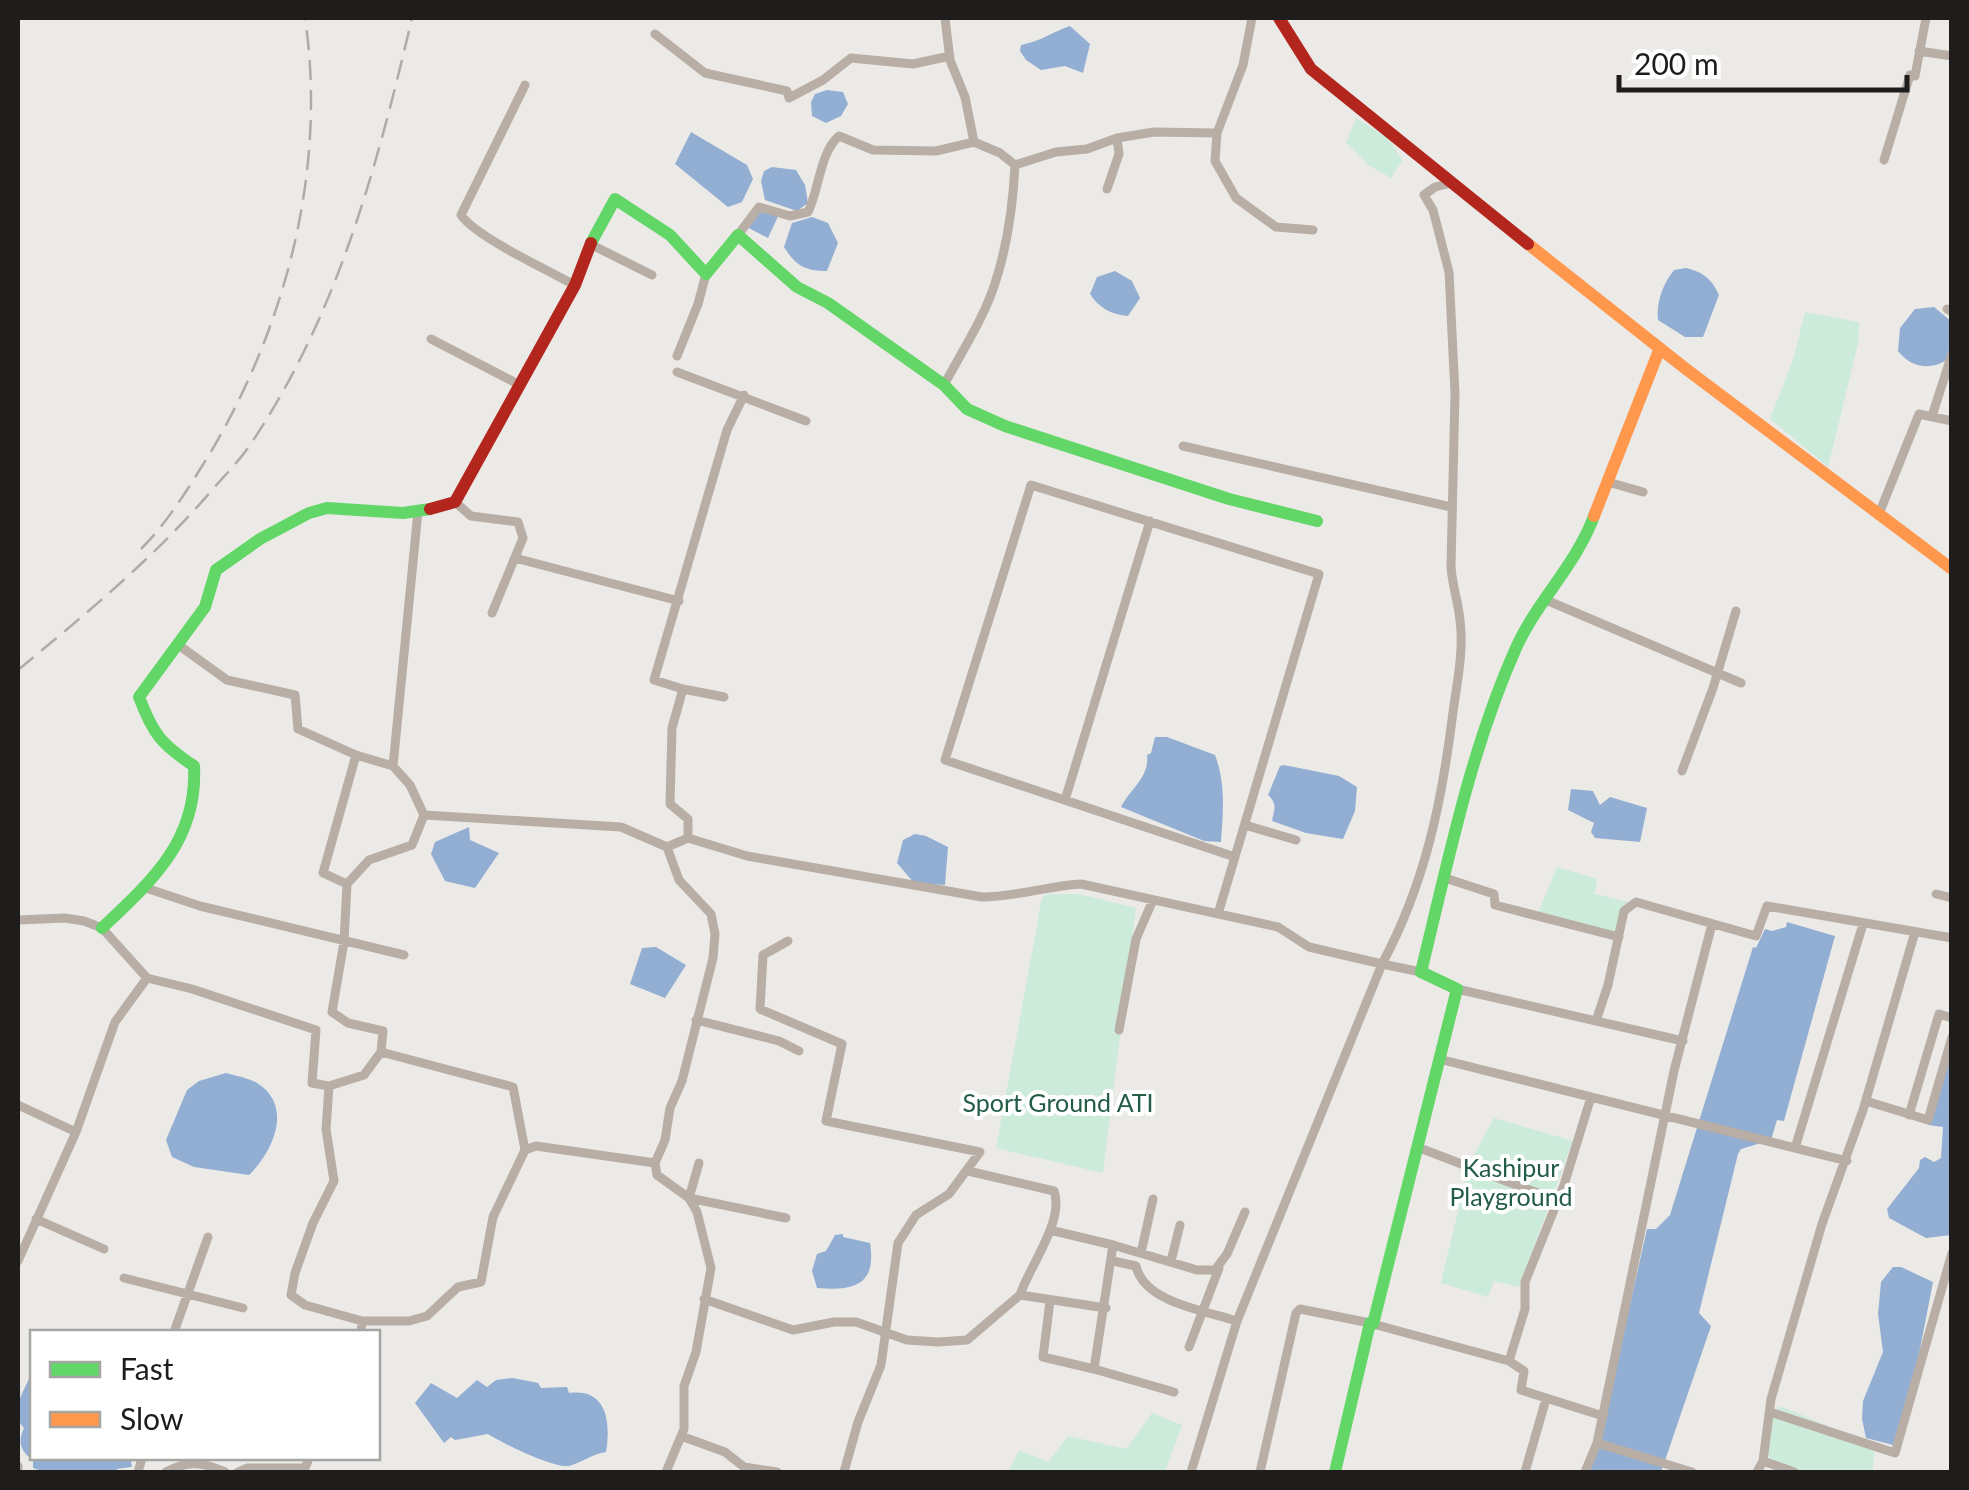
<svg xmlns="http://www.w3.org/2000/svg" width="1969" height="1490" font-family="Lato,sans-serif">
<rect width="100%" height="100%" fill="#eceae7"/>
<path fill="#cdebda" d="M1356 118 1388 138 1403 160 1391 178 1368 165 1346 143Z
M1805 312 1859 322 1858 344 1828 467 1770 419 1793 360Z
M1557 867 1597 879 1595 894 1628 902 1619 935 1538 913Z
M1047 894H1079L1136 908 1103 1173 996 1148 1042 898Z
M1494 1118 1573 1141 1519 1287 1494 1281 1488 1297 1441 1283 1469 1164Z
M1780 1406 1874 1445 1873 1472H1799L1770 1459 1767 1452 1771 1421Z
M1152 1413 1182 1425 1165 1472H1008L1019 1450 1048 1462 1068 1436 1126 1449Z"/>
<path fill="#92aed3" d="M1070 26 1090 44 1083 73 1065 66 1041 70 1026 60 1020 51 1021 45C1044 40 1050 33 1070 26Z
M827 90 843 92 848 104 841 116 826 123 812 116 811 102 815 94Z
M691 132 747 165 753 179 742 202 728 207 675 164Z
M772 167 796 170 805 185 808 203 797 211 765 200 761 181 764 171Z
M757 204 781 210 768 238 745 226Z
M812 217 828 223 838 243 827 271C805 271 796 266 784 247L792 223Z
M1686 268C1703 272 1712 279 1719 295L1703 337H1685L1658 320C1656 302 1663 284 1674 270Z
M1115 271 1132 281 1140 298 1128 316C1112 315 1099 308 1090 294L1097 277Z
M1934 307 1952 322 1951 357C1933 371 1912 369 1898 351L1900 328 1915 309Z
M1155 737H1167L1215 755C1226 785 1223 811 1221 842L1204 841 1121 807C1130 789 1150 777 1147 755L1151 753Z
M1284 765 1339 776 1357 787 1355 811 1343 839 1306 833 1272 821C1274 810 1278 804 1268 795L1280 766Z
M1571 789 1593 791 1600 805 1610 797 1647 808 1640 842 1595 838 1591 832 1594 823 1568 810Z
M469 827 470 840 499 853 475 888 445 881 431 854 435 842Z
M915 834 926 836 948 847 945 885 914 883 897 863 903 840Z
M1787 922 1835 936 1784 1121 1777 1120 1771 1140 1741 1149 1738 1154 1699 1313 1711 1326 1661 1472H1587L1605 1416 1647 1229H1656L1670 1215 1753 947 1756 948 1765 929 1772 931 1786 927Z
M656 947 686 965 665 998 630 984 642 948Z
M1951 1046V1235L1926 1238 1889 1218 1887 1209 1919 1168 1920 1160 1925 1157 1934 1162 1941 1158 1943 1127 1928 1125Z
M226 1073C236 1076 249 1078 257 1083 294 1106 273 1152 249 1175L194 1167 172 1157 166 1140 187 1090 199 1081Z
M843 1234V1237L870 1243C877 1286 853 1291 817 1288L812 1271 817 1254 826 1251 835 1235Z
M1893 1267H1901L1933 1282 1901 1447 1866 1438 1862 1419 1863 1401 1883 1352 1878 1314 1881 1282Z
M32 1372V1458H137L131 1462 132 1467 117 1469 115 1472H45L33 1468V1461C21 1451 17 1443 24 1428 8 1411 25 1390 32 1372Z
M513 1378 538 1383 541 1388 567 1387 569 1393C607 1388 611 1422 606 1452 592 1454 581 1463 569 1466 553 1468 502 1443 488 1434L455 1440 451 1437 444 1443 415 1403 431 1383 457 1398 477 1380 487 1387 496 1380Z"/>
<g fill="none" stroke-linecap="round" stroke-linejoin="round">
<path stroke="#b8aea6" stroke-width="9" d="M945 18 950 60 965 97 974 142
M1252 18 1243 65 1217 133 1215 161 1236 198 1276 227 1313 230
M655 34 705 73 787 91 789 98 823 80 851 58 913 64 950 56
M1919 51 1952 56
M525 85 461 215C476 237 549 271 575 285
M1884 160 1910 75 1915 76 1926 18
M1015 165 1056 152 1087 149 1117 138 1154 132 1217 133
M1107 189 1119 154 1117 138
M738 235 759 207 790 216 808 212C819 190 820 152 839 136L873 150 936 151 974 142 1000 153 1015 165
M590 244 652 275
M1947 309 1952 312
M431 339 518 384
M677 356 698 304 706 274
M677 372 806 421
M944 385C962 351 985 317 996 280 1008 243 1013 204 1015 165
M1932 416 1952 354
M1183 446 1451 507
M1608 482 1643 492
M455 502 471 516 518 522 523 538 492 613
M1879 514 1919 414 1952 421
M515 558 679 601
M1546 600 1741 683
M177 644 227 680 295 695 298 729 356 755 393 766 410 785 424 815 412 845 369 860 347 884 344 942 332 1012 348 1023 383 1031 381 1052 513 1087 525 1150
M683 689 724 697
M393 766 418 511
M1682 771 1713 688 1736 611
M1065 800 1150 521
M424 815 621 827 667 847 679 880 711 914 715 934 713 958 682 1081 670 1108 665 1140 655 1163 657 1175 689 1198 697 1212 711 1268 696 1352 684 1386V1429L666 1472
M1245 825 1296 840
M688 838 747 856 982 897C1016 897 1047 886 1081 884L1278 927 1309 947 1382 964C1425 884 1442 802 1453 712 1457 682 1464 651 1460 620 1458 601 1452 585 1451 566L1455 394 1449 272 1433 210 1424 195 1435 187 1451 183
M667 847 688 838V819L670 804 672 728 683 689 654 680 727 430 744 395
M1445 878 1494 894 1495 905 1619 937
M347 884 323 873 356 755
M146 888 200 906 404 955
M1936 894 1952 898
M1218 914 1319 574 1031 485 945 760 1235 857
M18 920 65 918 84 921 102 928 147 978 192 989 316 1030 312 1083 329 1086
M788 941 763 955 760 1009 842 1044 826 1121 980 1152 949 1194 916 1215 898 1243 881 1365 858 1422 844 1472
M1457 989 1683 1041
M696 1020 779 1041 799 1051
M1596 1021 1608 985 1624 911 1636 902 1756 936 1767 906 1952 938
M1119 1030 1136 939 1153 900
M1439 1059 1847 1161
M1866 1101 1928 1120 1952 1037
M18 1105 76 1132
M1909 1115 1939 1014 1952 1018
M1417 1147 1556 1200
M1795 1148 1863 924
M699 1163 689 1198 786 1218
M968 1171 1054 1191C1065 1220 1029 1267 1020 1295
M36 1219 104 1249
M1050 1230 1113 1245
M1141 1253 1153 1199
M18 1261 76 1132 115 1022 147 978
M1113 1261 1136 1266C1144 1303 1207 1311 1237 1321
M1171 1261 1180 1225
M124 1278 243 1308
M704 1299 793 1330 834 1322H856L907 1340 938 1342 967 1340 1020 1295 1106 1308
M1050 1301 1043 1357 1094 1369 1113 1245 1197 1270H1215L1227 1254 1245 1212
M362 1321 305 1305 291 1295 295 1273 313 1223 334 1181 326 1129 329 1086 364 1075 381 1052
M1373 1324 1509 1361 1525 1309V1282L1564 1185 1591 1097
M174 1332 208 1237
M361 1332 362 1321H409L427 1316 458 1287 481 1282 493 1217 525 1150 536 1146 655 1163
M1189 1347 1219 1268
M1509 1361 1524 1371 1521 1390 1603 1416
M1094 1369 1174 1392
M1770 1412 1895 1453 1952 1253
M681 1436 725 1452 744 1467 777 1472
M1597 1443 1692 1472
M1763 1461 1794 1472
M18 1466V1472
M138 1472 142 1458
M166 1472C188 1460 202 1462 225 1472
M238 1472 247 1468H305L309 1458
M1191 1472 1237 1321 1382 964 1421 972
M1260 1472 1296 1313 1300 1309 1370 1323
M1525 1472 1546 1399
M1585 1472 1597 1443 1674 1071 1712 924
M1757 1472 1763 1461 1771 1399 1822 1224 1863 1110 1915 932"/>
<path stroke="#63d668" stroke-width="12" d="M591 243 615 199 670 235 706 274 738 235 797 287 828 303 944 385 967 409 1005 426 1229 499 1317 521
M102 928C152 881 198 840 194 766 161 744 153 734 139 697L205 607 216 570 260 539 309 513 327 508 403 513 430 509
M1335 1472 1370 1323 1373 1324 1457 989 1421 972C1448 862 1470 751 1516 648 1537 601 1576 565 1594 516"/>
<path stroke="#ff974d" stroke-width="12" d="M1528 244 1686 369 1952 569
M1594 516 1660 348"/>
<path stroke="#b3261e" stroke-width="12" d="M1279 18 1311 69 1528 244
M430 509 455 502 575 285 591 243"/>
<path stroke="#b1aba6" stroke-width="2.5" stroke-dasharray="20 10" stroke-linecap="butt" d="M141 549C169 521 191 484 212 450 287 322 327 167 305 18
M18 670C87 613 154 558 213 489 226 474 241 459 252 442 338 313 377 167 412 18"/>
</g>
<g text-anchor="middle" dominant-baseline="central" stroke-width="8" stroke-linejoin="round" paint-order="stroke">
<g font-size="25" fill="#235d45" stroke="#fff">
<text x="1058" y="1102">Sport Ground ATI</text>
<text x="1511" y="1167">Kashipur<tspan x="1511" dy="29">Playground</tspan></text>
</g>
</g>
<rect width="1969" height="1490" fill="none" stroke="#1e1d1b" stroke-width="40"/>
<rect x="30" y="1330" width="350" height="130" fill="#ffffff" stroke="#a5a5a4" stroke-width="2.5"/>
<rect x="50" y="1362" width="50" height="15" fill="#63d668" stroke="#a5a5a4" stroke-width="2.5"/>
<text x="120" y="1380" font-size="30" fill="#1e1d1b">Fast</text>
<rect x="50" y="1412" width="50" height="15" fill="#ff974d" stroke="#a5a5a4" stroke-width="2.5"/>
<text x="120" y="1430" font-size="30" fill="#1e1d1b">Slow</text>
<path d="M1619 75v15h288v-15" fill="none" stroke="#1e1d1b" stroke-width="5"/>
<text x="1634" y="75" font-size="30" fill="#1e1d1b" stroke="#ffffff" stroke-width="8" paint-order="stroke">200 m</text>
</svg>
